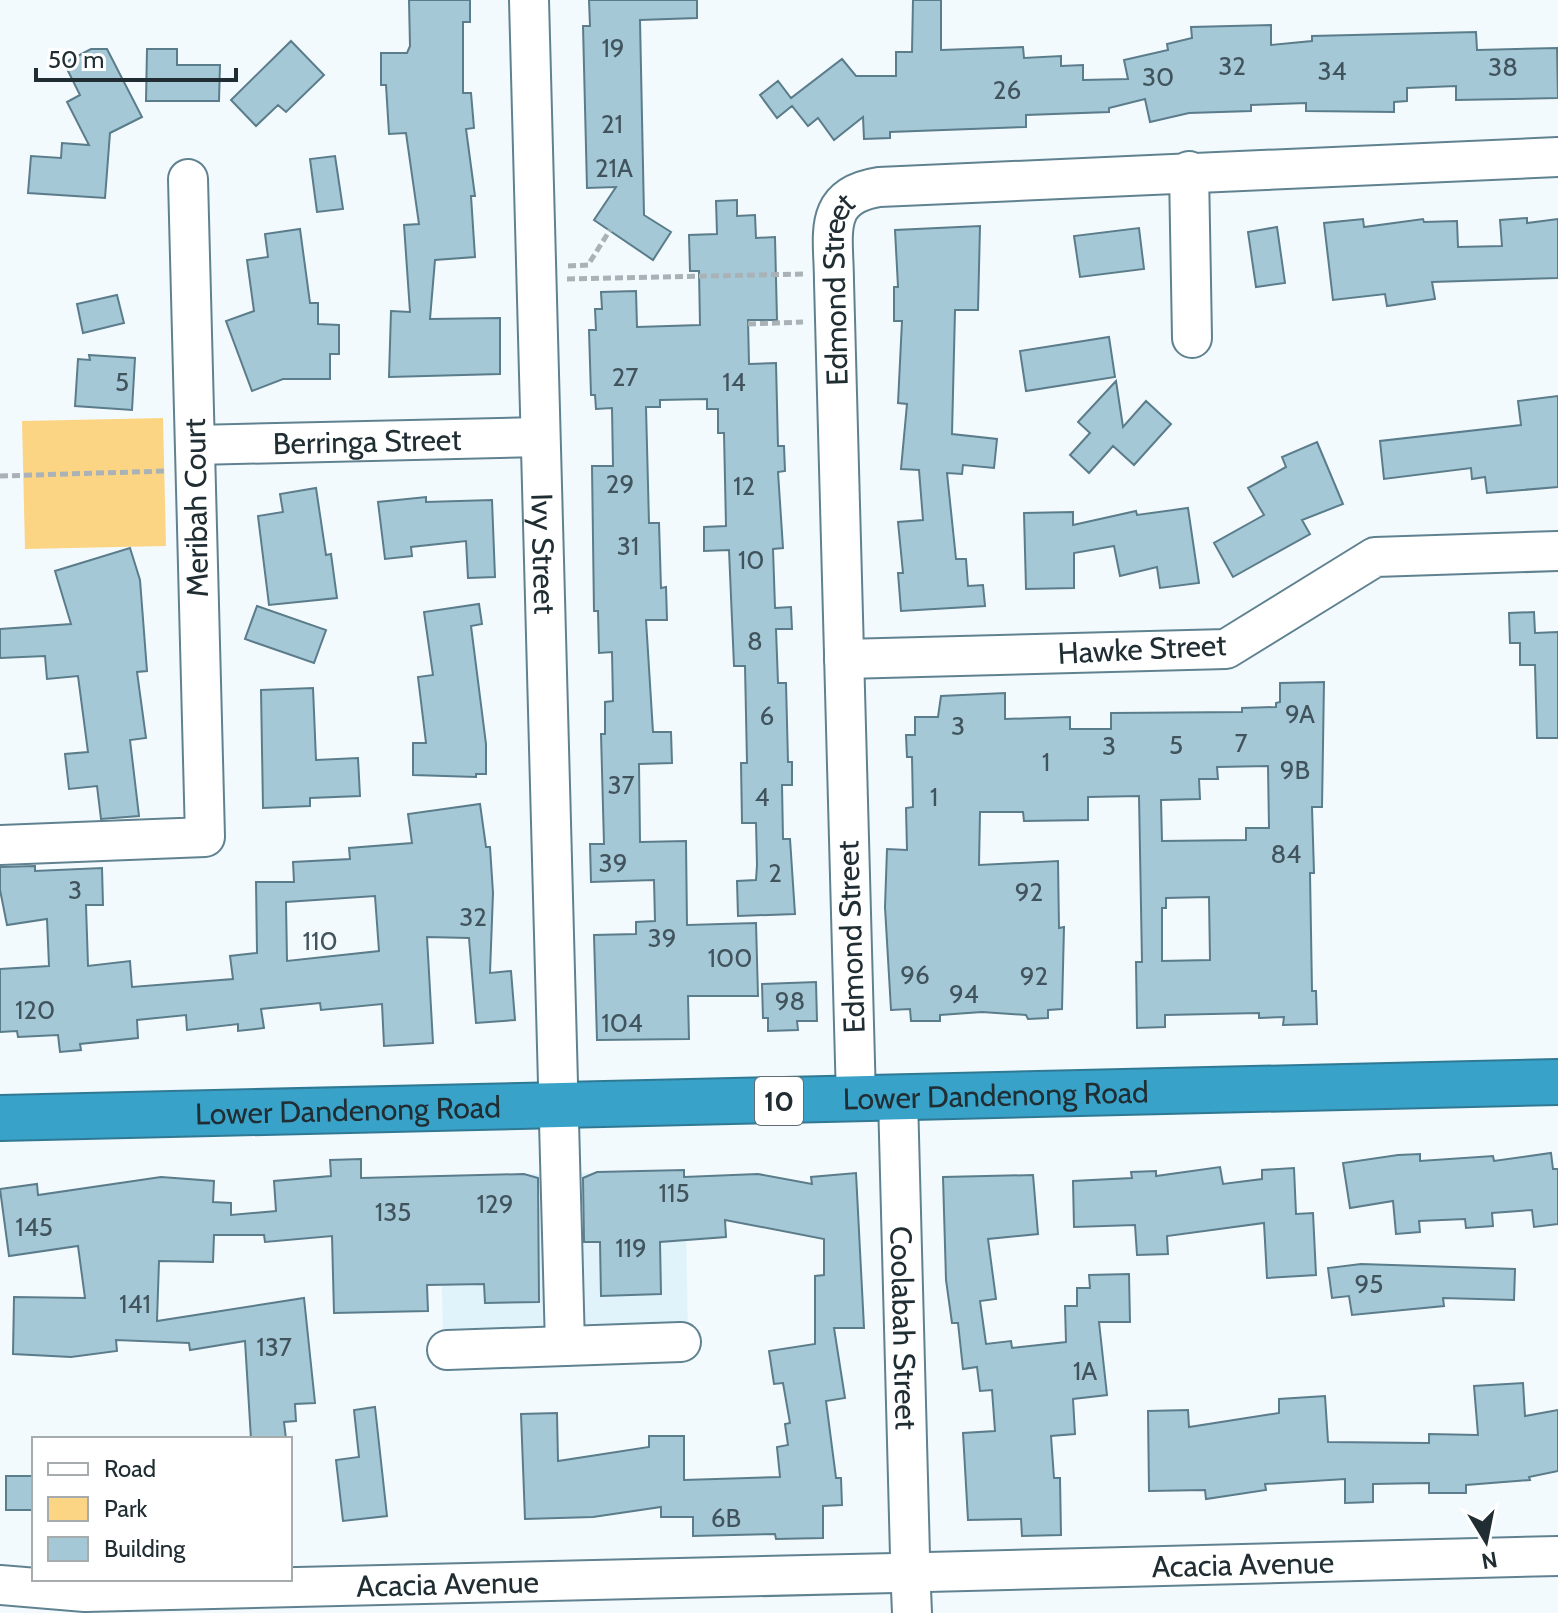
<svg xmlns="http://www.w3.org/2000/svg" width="1558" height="1613" font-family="Cabin,sans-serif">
<rect width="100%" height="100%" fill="#f3fafd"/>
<path fill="#e1f3fa" d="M685 1171 688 1330 443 1338 439 1176Z"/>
<path fill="#fcd584" d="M163 418 166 546 25 549 22 421Z"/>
<path fill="#a5c8d7" stroke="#5b7c8a" stroke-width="2" fill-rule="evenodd" d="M409 0H470V22H463V93H471L474 128 466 129 475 196H471L475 257 435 260 430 319 500 318V374L389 377 391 311 410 312 404 225 419 224 406 133 389 134 386 85H381V53H407L410 46Z
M589 0H697V18L640 20 644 215 671 232 653 260 594 220 616 187 587 188 583 26H590Z
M913 0H941V50L1023 47 1024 58 1061 56V66L1083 65V80L1128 79 1124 60 1168 50 1167 44 1192 38 1191 27 1271 25V45L1312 41V36L1476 32 1477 50 1557 48 1558 98 1456 100V86L1407 88V101L1394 102V112L1306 111V103L1251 105V111L1189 113 1150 122 1145 99 1109 108V112L1026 115V127L890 132V138L864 139 863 117 834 140 818 118 808 126 792 106 777 118 760 95 778 81 791 98 842 59 856 76H896V52H912Z
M291 41 324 75 286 112 278 105 256 126 231 100Z
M91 49H107L142 117 110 133 105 198 28 193 31 156 61 158 62 143 89 145 67 102 80 95 64 63Z
M147 49H177V65H220L219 101H146Z
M335 156 343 209 317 212 310 159Z
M737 200V216L755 215 756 238 775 237 777 320H748L749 364 776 363 778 446H784L785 471 778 472 783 548 773 549 775 608 791 607 792 629H776L778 683H786L788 762H792V785H782L783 839H790L795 914 738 916 737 881 756 880 757 865 756 823H742L741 763H747L745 666H734L729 550 704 551V527L726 526 724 433H718V409H707V399L660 400V407H646L649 523H659L661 588 666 587 667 620H646L653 732H671L672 763 639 764 640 842 686 841 687 925 756 923 758 996H688L689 1039 597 1040 594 935 636 934V922L655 921 654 880 591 882 590 844H604L601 734H605V702L613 701 612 652 599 653 598 611H594L592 466H613L612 408 596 409 595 395H591L589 330H596L595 309H602L601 292 636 291 637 327 700 325 699 271H690L689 235 717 234 716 201Z
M1527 218V223L1558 219V278L1432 282 1435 299 1387 306 1385 294 1333 300 1324 223 1363 219 1364 227 1423 219 1424 222 1457 221 1458 247 1502 246 1500 220Z
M980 226 978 310H955L952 434 997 439 994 468 963 465 962 474 947 473 956 559H966L968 586 983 585 985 606 901 611 898 573H903L898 522 923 520 919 470 901 469 907 404 898 403 902 321H894V287H898L895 230Z
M1277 227 1285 283 1256 287 1248 232Z
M1139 228 1144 269 1080 277 1074 236Z
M300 229 310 303H318V324L339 325V354H330V379H283L252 391 226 321 254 311 247 260 268 257 265 234Z
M117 295 124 323 83 333 77 304Z
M1109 337 1115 377 1026 391 1020 351Z
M89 355 135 358 132 410 75 406 78 359 90 360Z
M1116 381 1123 427 1146 401 1171 424 1134 465 1113 446 1089 473 1070 455 1090 433 1078 422Z
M1558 396V487L1487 493 1485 477 1472 479 1471 468 1384 479 1380 441 1521 425 1518 401Z
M1317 442 1343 504 1302 520 1310 534 1233 577 1214 543 1264 515 1248 488 1286 467 1282 457Z
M316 488 326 555 331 554 337 598 269 605 258 516 283 512 280 494Z
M426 497V502L492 500 495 577 468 578 466 541 411 547 412 556 385 559 378 502Z
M1188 508 1199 583 1160 588 1157 567 1120 576 1114 546 1074 553V588L1026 589 1024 513 1073 512V525L1136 511 1137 515Z
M130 548 140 580 147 671 137 672 146 738 130 740 139 816 101 819 97 786 69 789 65 754 88 752 78 676 47 679 45 656 0 658V629L71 624 55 571Z
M479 604 482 624 471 626 486 744V774H476V777L413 775V743H426L418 677 433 675 424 612Z
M257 606 326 630 314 663 245 639Z
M1534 612 1535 633 1558 632V738H1537L1535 665H1520V643H1510L1509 613Z
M1324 682 1322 807H1312L1314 873H1310L1312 991H1316L1317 1024 1283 1025 1284 1017 1259 1018V1013L1165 1015V1027L1137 1028 1136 962H1142L1139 796 1088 797V820L1024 821 1023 812H980L979 865 1058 861 1059 928 1064 927 1062 1009 1048 1010V1018L1028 1019 1026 1015 982 1012 940 1015V1021H911L910 1009 891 1010 885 907 887 849 907 850 906 808 913 807 912 757H907L906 735H915V717H938L941 696 1005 693V719L1070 717V729H1111V713L1242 712V708L1276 707V703L1280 702V683ZM1268 766 1269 828H1246V840L1162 841 1161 800 1200 799 1199 779H1218L1217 767ZM1209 897 1210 960 1162 961V908H1166V898Z
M313 688 316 760 358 758 360 796 310 798V806L263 808 261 690Z
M480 804 486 847H490L493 893 490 973 511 971 515 1020 476 1023 469 938 427 937 433 1043 384 1046 382 1004 321 1010 320 1003 261 1009 264 1028 238 1031V1024L187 1030 186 1015 137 1020 138 1038 80 1044 81 1050 60 1052 58 1035 18 1037 17 1031 0 1032V969L49 966 47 919 7 925 0 890V867L35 866V871L102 868 103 905H86L88 966 130 961 132 987 233 979 230 956 257 953 256 882H294L293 862 350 859 349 848 412 843 408 814ZM375 896 379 951 287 961 286 902Z
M816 982 817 1021H797L798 1030 768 1031V1018H763L762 984Z
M1551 1153 1553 1169H1558V1224L1534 1227 1532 1210 1492 1213 1493 1226 1466 1228 1465 1219 1419 1221 1420 1232 1396 1234 1393 1201 1350 1208 1343 1163 1398 1155 1420 1154V1161L1493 1156 1494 1161Z
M361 1159V1178L524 1174 538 1178 539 1302 485 1303 484 1284 427 1285 428 1311 334 1313 332 1236 265 1242 264 1235H214L213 1262 159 1261 157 1321 304 1298 315 1403 295 1404 296 1421 284 1422 286 1439H251L245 1341 190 1350 189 1343 116 1340 117 1351 71 1357 13 1354 14 1297 85 1298 78 1246 9 1256 0 1189 37 1184 38 1195 161 1177 214 1181 213 1202 231 1203V1215L276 1211 274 1181 331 1176 330 1160Z
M1220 1167 1223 1184 1262 1179V1170L1294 1168 1296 1214 1313 1213 1316 1275 1267 1278 1264 1223 1167 1236 1168 1254 1137 1255 1135 1225 1074 1227 1073 1181 1132 1178 1131 1172 1156 1171V1176Z
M684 1170V1177L758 1174 812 1184 811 1177 856 1173 864 1328H834L845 1398 826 1401 836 1478H841L842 1505 823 1506V1538L776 1539 775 1534 693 1536V1517H661V1507L593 1517 525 1519 521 1414 557 1413 558 1461 649 1447V1436H684V1480L780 1477 777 1447 788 1445 785 1424 790 1423 783 1383 774 1384 769 1351 815 1344V1276L824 1275V1239L725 1220 726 1237 660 1242 661 1294 601 1296 600 1242H584L583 1178 597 1172Z
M1033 1175 1038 1234 988 1239 996 1299 980 1301 986 1344 1011 1341 1012 1348 1066 1342 1065 1306H1077V1288H1090L1089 1275 1129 1274 1130 1322H1099L1107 1395 1073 1399 1075 1434 1051 1436 1054 1478H1060L1061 1535 1022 1536 1021 1519 968 1520 963 1433 995 1431 992 1390 980 1391 977 1367 963 1369 958 1323H952L946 1280 943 1177Z
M1361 1264 1515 1269 1514 1300 1443 1298 1444 1306 1352 1315 1349 1296 1332 1298 1328 1268Z
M1523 1383 1525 1416 1558 1410V1471L1529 1477 1530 1480 1466 1485V1493H1429V1483L1373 1484V1502L1345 1503V1479L1265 1484 1266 1490 1206 1499 1205 1490 1149 1491 1148 1411 1188 1410 1189 1427 1279 1413V1399L1325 1396 1328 1442 1429 1443V1434L1478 1435 1474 1386Z
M375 1407 387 1516 343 1521 336 1460 359 1457 354 1410Z
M6 1476H34V1510H6Z"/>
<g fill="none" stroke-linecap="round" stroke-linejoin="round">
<defs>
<g id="minor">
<path id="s1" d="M529 0 565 1346"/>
<path d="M1189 171 1192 338"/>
<path id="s2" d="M195 445 539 437"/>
<path d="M844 659 1226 649 1375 557 1558 551"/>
<path d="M0 845 205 837 188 179"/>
<path id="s3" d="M898 1098 910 1556"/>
<path id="s4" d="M856 1099 834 282C834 235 821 196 879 187L1558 157"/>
<path d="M447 1350 681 1342"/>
<path id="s5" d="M927 1572 1558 1556"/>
<path id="s6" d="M0 1585 85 1592 895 1573"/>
<path d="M911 1589 912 1613"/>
</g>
<g id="highway">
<path id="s7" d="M0 1118 1558 1082"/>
</g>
</defs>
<use href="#minor" stroke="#608290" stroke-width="42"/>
<use href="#highway" stroke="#307994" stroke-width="48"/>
<path stroke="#a9b3b7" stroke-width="5" stroke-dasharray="8 4" stroke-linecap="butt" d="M568 266 588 265 610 230
M567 279 805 274
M748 324 803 322
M0 476 166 471"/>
<use href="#minor" stroke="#fff" stroke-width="38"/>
<use href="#highway" stroke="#39a2c8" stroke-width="44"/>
</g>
<g text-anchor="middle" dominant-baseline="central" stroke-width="8" stroke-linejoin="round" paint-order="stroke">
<g font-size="26" fill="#41545d">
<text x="613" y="48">19</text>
<text x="1232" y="66">32</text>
<text x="1503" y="67">38</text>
<text x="1332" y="71">34</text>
<text x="1158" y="77">30</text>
<text x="1007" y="90">26</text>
<text x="612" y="124">21</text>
<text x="614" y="168">21A</text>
<text x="625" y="377">27</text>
<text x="122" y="382">5</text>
<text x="734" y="382">14</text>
<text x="620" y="484">29</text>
<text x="744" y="486">12</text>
<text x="628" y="546">31</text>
<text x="751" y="560">10</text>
<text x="755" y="641">8</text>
<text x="1300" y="714">9A</text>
<text x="767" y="716">6</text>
<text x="958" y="726">3</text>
<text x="1241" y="743">7</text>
<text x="1176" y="745">5</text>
<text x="1109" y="746">3</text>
<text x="1046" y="762">1</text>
<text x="1295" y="770">9B</text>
<text x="621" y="785">37</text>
<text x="762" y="797">4</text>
<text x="934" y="797">1</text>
<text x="1286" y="854">84</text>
<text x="613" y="863">39</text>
<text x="775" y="873">2</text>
<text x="75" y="890">3</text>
<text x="1029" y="892">92</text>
<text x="473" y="917">32</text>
<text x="662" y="938">39</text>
<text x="320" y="941">110</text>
<text x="730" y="958">100</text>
<text x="915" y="975">96</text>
<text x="1034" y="976">92</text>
<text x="964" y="994">94</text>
<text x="790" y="1001">98</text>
<text x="35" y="1010">120</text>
<text x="622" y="1023">104</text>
<text x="674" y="1193">115</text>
<text x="495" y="1204">129</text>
<text x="393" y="1212">135</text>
<text x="34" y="1227">145</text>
<text x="631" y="1248">119</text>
<text x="1369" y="1284">95</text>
<text x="135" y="1304">141</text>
<text x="274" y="1347">137</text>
<text x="1085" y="1371">1A</text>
<text x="726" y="1518">6B</text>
</g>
<rect fill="#fff" stroke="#636d71" stroke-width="2" x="755" y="1077" width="48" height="48" rx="6"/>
<g font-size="28" font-weight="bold" fill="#202e34">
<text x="779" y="1101">10</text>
</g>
<g font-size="30" fill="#202e34" stroke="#fff">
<text stroke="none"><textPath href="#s4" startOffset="810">Edmond Street</textPath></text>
<text stroke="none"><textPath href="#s2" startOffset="172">Berringa Street</textPath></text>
<text transform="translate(196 508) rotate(-91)">Meribah Court</text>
<text stroke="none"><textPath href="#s1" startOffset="554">Ivy Street</textPath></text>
<text transform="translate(1142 649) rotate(-3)">Hawke Street</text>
<text transform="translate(851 937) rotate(-92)">Edmond Street</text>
<text stroke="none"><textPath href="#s7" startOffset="996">Lower Dandenong Road</textPath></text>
<text stroke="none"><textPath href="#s7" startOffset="348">Lower Dandenong Road</textPath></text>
<text stroke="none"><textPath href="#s3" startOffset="230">Coolabah Street</textPath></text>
<text stroke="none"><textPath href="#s5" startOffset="316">Acacia Avenue</textPath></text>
<text stroke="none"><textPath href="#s6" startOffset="448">Acacia Avenue</textPath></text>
</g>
</g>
<rect x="32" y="1437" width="260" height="144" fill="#ffffff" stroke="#a6abae" stroke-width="2"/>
<rect x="48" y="1463" width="40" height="12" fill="#ffffff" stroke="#a6abae" stroke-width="2"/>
<text x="104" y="1477" font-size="24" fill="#202e34">Road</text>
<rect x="48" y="1497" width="40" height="24" fill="#fcd584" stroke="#a6abae" stroke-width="2"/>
<text x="104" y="1517" font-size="24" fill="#202e34">Park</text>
<rect x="48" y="1537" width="40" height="24" fill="#a5c8d7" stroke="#a6abae" stroke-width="2"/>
<text x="104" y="1557" font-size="24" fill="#202e34">Building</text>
<g transform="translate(1486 1541) rotate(170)" stroke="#ffffff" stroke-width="6" paint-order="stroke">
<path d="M0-6L14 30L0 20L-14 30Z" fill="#202e34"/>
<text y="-12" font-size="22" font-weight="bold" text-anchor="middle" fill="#202e34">N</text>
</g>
<path d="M36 68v12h200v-12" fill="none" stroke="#202e34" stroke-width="4"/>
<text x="48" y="68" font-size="24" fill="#202e34" stroke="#ffffff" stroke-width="6" paint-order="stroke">50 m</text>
</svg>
